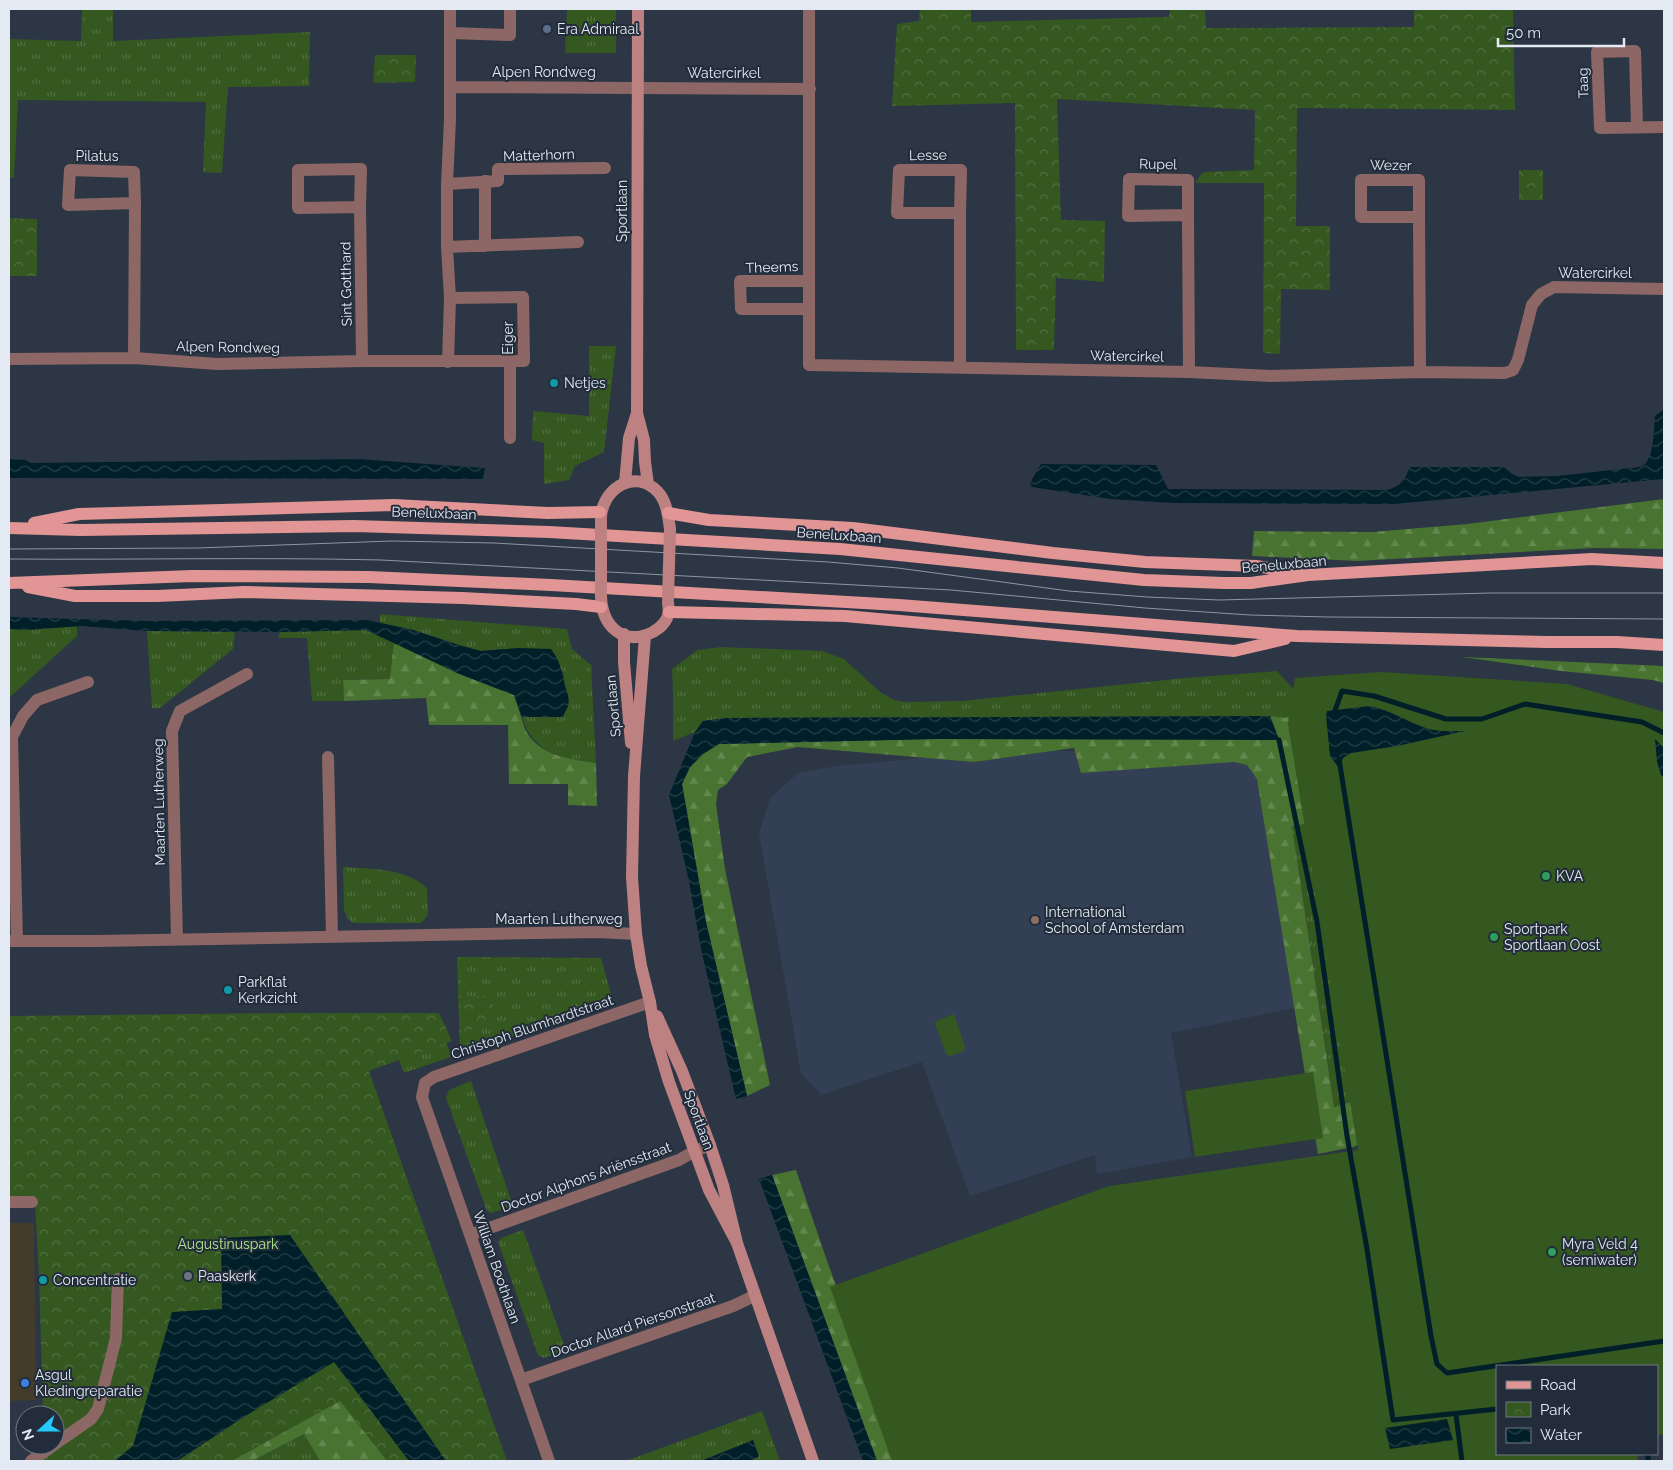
<svg xmlns="http://www.w3.org/2000/svg" width="1673" height="1470" font-family="Raleway,sans-serif">
<defs>
<pattern id="grass-tufts" width="24" height="20" patternUnits="userSpaceOnUse" patternTransform="scale(1.25)"><rect width="24" height="20" fill="#355720"/><path d="M3 7l-1-3M5 7V3M7 7l1-3M15 17l-1-3M17 17v-4M19 17l1-3" fill="none" stroke="#526f41"/></pattern>
<pattern id="forest-firs" width="22" height="20" patternUnits="userSpaceOnUse" patternTransform="scale(1.25)"><rect width="22" height="20" fill="#497330"/><path d="M5 1l3.5 6h-7zM16 11l3.5 6h-7z" fill="#63874e"/></pattern>
<pattern id="park-crowns" width="20" height="18" patternUnits="userSpaceOnUse" patternTransform="scale(1.25)"><rect width="20" height="18" fill="#355720"/><path d="M2 6a3 3 0 1 1 6 0M12 15a3 3 0 1 1 6 0" fill="none" stroke="#526f41"/></pattern>
<pattern id="water-waves" width="16" height="10" patternUnits="userSpaceOnUse" patternTransform="scale(1.25)"><rect width="16" height="10" fill="#001f29"/><path d="M0 5q4-4 8 0t8 0" fill="none" stroke="#254048"/></pattern>
</defs>
<rect width="100%" height="100%" fill="#2c3645"/>
<path fill="#443c2b" d="M9 1223H34L36 1400 9 1401Z"/>
<path fill="#333f54" d="M1010 750 1268 755 1309 1005 1171 1033 1192 1157 1097 1174 1095 1155 970 1196 922 1062 821 1095 801 1073 759 834 770 798 798 773 836 766Z"/>
<path fill="url(#grass-tufts)" d="M82 9H113V41L310 32 309 86 228 87 222 173 203 172 206 102 18 100 14 178H9V39L81 41Z
M567 9H616V53H565Z
M589 346H616L604 452 575 466 569 480 544 484V443L532 440 533 411 589 416Z
M380 614 567 629 572 649 591 665 596 763C561 758 533 754 522 717H563L568 695 565 688 563 672 501 649 481 651 462 646 413 630 380 623Z
M9 620 77 622V636L9 698Z
M366 630 394 642 391 679 343 680 344 701H312L307 638H278L280 632Z
M147 631 235 632 233 649 160 708H152Z
M721 647 822 651 844 659 880 692 894 700 905 702 962 701 1185 678 1277 671 1297 693 1294 716 1283 718 1254 716 727 718 703 721 695 732 673 741V695L672 669 697 650Z
M1312 823 1354 1101 1334 1107 1292 826Z
M343 867C372 869 405 868 427 888L428 915 421 923H353L347 918 344 910Z
M457 957 601 958 612 998 460 1056Z
M446 1025 445 1037 451 1057 404 1073 393 1045Z
M471 1081 513 1206 491 1213 487 1211 446 1098 449 1090Z
M523 1230 566 1350 544 1358 538 1355 498 1242 501 1238Z
M762 1411 780 1461H749L759 1456 753 1440 701 1461H626Z
M304 1434 320 1461H252Z"/>
<path fill="url(#forest-firs)" d="M1664 499V549L1594 548 1357 561 1252 556 1254 531 1372 532 1467 524Z
M394 642 457 673 514 695C518 706 521 718 525 729 538 756 570 759 596 763L597 806 568 805V784H509L508 725H429L426 698 344 701 343 680 390 679Z
M1462 657 1664 666V683L1653 680 1561 671Z
M1270 716 1283 718 1294 716 1312 823 1292 826 1334 1107 1354 1101 1360 1144 1353 1147 1318 1154 1257 779 1247 765 1234 762 1081 773 1074 748 974 762 798 747 747 757 727 784 718 790 716 804 725 869 770 1085 747 1096 706 922 682 784 690 767 703 754 719 744 935 739H1279Z
M796 1170 826 1258 900 1461H877L772 1175Z
M334 1362 409 1461H320L304 1434 252 1461H177Z"/>
<path fill="url(#park-crowns)" d="M920 9H971V22L1169 17 1170 9H1205L1206 28 1414 27V9H1513L1515 110 1297 108 1296 226H1330V290L1281 289 1280 354 1263 353 1264 183H1195L1203 172 1254 170 1255 110 1057 99 1061 220 1105 221 1104 282 1056 278 1054 350H1016L1015 103 892 106 897 24 919 21Z
M375 55H416L415 82 373 83Z
M1519 170H1543V200H1519Z
M9 218 37 219V276H9Z
M459 996H493V1020L461 1034Z
M290 1013H439L452 1041 369 1071 507 1461H387L340 1401 232 1461H44V1445H55V1415H43L39 1275 35 1206 9 1204V1016Z"/>
<path fill="#355720" d="M1381 672 1567 684 1664 712V1434L1657 1436V1366H1497V1454H1637L1638 1461H892L830 1287 1109 1186 1358 1150 1288 724 1295 678Z
M954 1014 965 1047 964 1051 950 1056 946 1054 935 1023 936 1021Z
M1313 1072 1323 1138 1195 1157 1185 1091Z"/>
<path fill="url(#water-waves)" d="M1663 410H1664V479L1394 504 1174 503 1110 499 1032 487 1030 483 1041 464 1156 465 1168 489 1387 490C1401 486 1405 480 1410 467H1504L1512 474 1519 477 1557 476 1630 468C1635 468 1641 467 1645 464 1654 456 1654 427 1655 416Z
M9 459 26 460 31 463 357 459 485 468 483 479 9 478Z
M9 617 145 621 367 620 413 630 462 646 481 651 518 648 551 649C560 661 562 671 565 686 567 693 570 698 568 706 567 709 564 713 563 717H522L514 695 457 673 366 630 280 632 147 631 81 626 27 630 9 629Z
M1370 706C1391 710 1409 723 1429 729 1440 732 1454 731 1465 731L1397 746 1351 753 1343 758 1339 768 1330 756 1326 716 1327 711Z
M1270 716 1279 740 935 739 719 744 703 754 690 767 682 784 706 922 747 1096 736 1099 701 949 689 881 669 795 695 732 703 721 727 718Z
M1655 739 1664 748V777L1661 775 1657 762Z
M772 1175 877 1461H863L759 1179Z
M290 1235 446 1461H409L334 1362 247 1415 177 1461H114L133 1446 172 1312 222 1309 221 1238Z
M1447 1419 1453 1440 1390 1449 1385 1428Z
M753 1440 759 1457 749 1461H701Z"/>
<g fill="none" stroke-linecap="round" stroke-linejoin="round">
<path stroke="#001f29" stroke-width="5" d="M1333 716 1342 691 1374 696 1446 719H1482L1525 704 1642 722 1664 733
M1279 740 1317 922 1347 1136 1367 1249 1393 1420 1497 1409
M1339 759 1431 1336 1437 1364 1447 1373 1664 1341
M1456 1415 1462 1461
M1647 1454 1649 1461"/>
<path stroke="#8c6765" stroke-width="12" d="M809 9V365L1189 372 1271 376 1420 372 1505 373 1513 370 1518 360 1532 305 1541 294 1554 287 1664 289
M450 33 510 35V9
M451 87 810 89
M1637 126 1635 51 1597 52 1600 128 1664 127
M447 184 498 181V169L605 168
M360 207 361 169 298 170V208L360 207 362 361
M1188 215V180L1129 179 1128 216 1188 215 1189 372
M1419 217V180H1361V217H1419L1420 372
M485 246V181
M447 247 578 242
M450 298 523 297 524 361H510V438
M809 309H741L740 281H809
M134 358 135 203 68 205 70 170 134 172 135 203
M9 359 134 358 217 364 362 361H510
M448 362 450 298 447 247V184L450 119V9
M960 368V213H897L899 170H961L960 213
M328 757 332 936
M177 940 172 731 180 711 247 674
M9 941H97L598 932 636 934
M17 941 12 737 23 716 37 700 88 682
M9 1202H32
M470 1235 679 1160 695 1151 710 1145
M521 1380 733 1306 754 1296
M55 1444 91 1419 98 1409 116 1338 118 1279
M31 1461 54 1445
M549 1461 422 1097 425 1083 434 1077 650 1002"/>
<path stroke="#bc8180" stroke-width="12" d="M638 9 637 413 644 440 645 462 648 484
M625 483 629 438 637 413
M601 522C599 491 634 466 658 492 667 502 668 516 670 529
M601 596C602 626 623 647 653 632 659 628 664 625 667 618 669 613 669 608 668 603
M624 634V662L631 743
M645 636 634 776 632 877 636 934 641 966 650 1002 655 1035 669 1082 709 1190 737 1243
M657 1016 682 1071 710 1145 723 1185 737 1243 813 1461"/>
<path stroke="#e19594" stroke-width="12" d="M668 513 709 520 853 528 1053 553 1145 562 1256 566 1298 573
M34 523 79 514 394 505 548 513 600 512
M9 528 80 530 354 526 549 532 840 549 1144 580 1224 583H1251L1308 575 1592 559 1664 563
M9 583 192 576 369 577 551 585 899 605 1297 636 1547 642H1617L1664 645
M28 587 75 596H157L244 592 462 598 576 604 601 607
M669 612 845 616 1234 651 1285 639"/>
<path stroke="#8e96a2" stroke-width="1" d="M9 549 197 548 392 541 494 543 828 562 898 568 1069 591 1147 597 1219 600 1490 593H1664
M9 559C133 560 257 557 381 560L951 590 1145 608 1250 615 1328 617 1664 619"/>
<path stroke="#bc8180" stroke-width="12" d="M601 596V525
M668 599 670 529"/>
</g>
<circle fill="#5c6f8a" stroke="#222c3a" stroke-width="2" cx="547" cy="29" r="5"/>
<g fill="#0f9aa8" stroke="#222c3a" stroke-width="2">
<circle cx="554" cy="383" r="5"/>
<circle cx="228" cy="990" r="5"/>
<circle cx="43" cy="1280" r="5"/>
</g>
<g fill="#2e9e5b" stroke="#222c3a" stroke-width="2">
<circle cx="1546" cy="876" r="5"/>
<circle cx="1494" cy="937" r="5"/>
<circle cx="1552" cy="1252" r="5"/>
</g>
<circle fill="#8d6e63" stroke="#222c3a" stroke-width="2" cx="1035" cy="920" r="5"/>
<circle fill="#6b7280" stroke="#222c3a" stroke-width="2" cx="188" cy="1276" r="5"/>
<circle fill="#3f7fe0" stroke="#222c3a" stroke-width="2" cx="25" cy="1383" r="5"/>
<g text-anchor="middle" dominant-baseline="central" stroke-width="4" stroke-linejoin="round" paint-order="stroke">
<g font-size="14" fill="#e3eaf3" stroke="#222c3a" text-anchor="start">
<text x="557" y="29">Era Admiraal</text>
<text x="564" y="383">Netjes</text>
<text x="1556" y="876">KVA</text>
<text x="1045" y="912">International<tspan x="1045" dy="16">School of Amsterdam</tspan></text>
<text x="1504" y="929">Sportpark<tspan x="1504" dy="16">Sportlaan Oost</tspan></text>
<text x="238" y="982">Parkflat<tspan x="238" dy="16">Kerkzicht</tspan></text>
<text x="1562" y="1244">Myra Veld 4<tspan x="1562" dy="16">(semiwater)</tspan></text>
<text x="198" y="1276">Paaskerk</text>
<text x="53" y="1280">Concentratie</text>
<text x="35" y="1375">Asgul<tspan x="35" dy="16">Kledingreparatie</tspan></text>
</g>
<g font-size="14" fill="#e3eaf3" stroke="#222c3a">
<text x="544" y="72">Alpen Rondweg</text>
<text x="724" y="73">Watercirkel</text>
<text transform="translate(1583 83) rotate(-92)">Taag</text>
<text transform="translate(539 155) rotate(-2)">Matterhorn</text>
<text transform="translate(928 155) rotate(-1)">Lesse</text>
<text x="97" y="156">Pilatus</text>
<text transform="translate(1158 164) rotate(1)">Rupel</text>
<text transform="translate(1391 165) rotate(1)">Wezer</text>
<text transform="translate(622 211) rotate(-90)">Sportlaan</text>
<text transform="translate(772 267) rotate(-2)">Theems</text>
<text x="1595" y="273">Watercirkel</text>
<text transform="translate(346 284) rotate(-91)">Sint Gotthard</text>
<text transform="translate(508 338) rotate(-90)">Eiger</text>
<text transform="translate(228 347) rotate(1)">Alpen Rondweg</text>
<text transform="translate(1127 356) rotate(1)">Watercirkel</text>
<text transform="translate(434 513) rotate(2)">Beneluxbaan</text>
<text transform="translate(839 535) rotate(4)">Beneluxbaan</text>
<text transform="translate(1284 564) rotate(-5)">Beneluxbaan</text>
<text transform="translate(613 706) rotate(-95)">Sportlaan</text>
<text transform="translate(159 802) rotate(-91)">Maarten Lutherweg</text>
<text x="559" y="919">Maarten Lutherweg</text>
<text transform="translate(532 1027) rotate(-19)">Christoph Blumhardtstraat</text>
<text transform="translate(699 1120) rotate(70)">Sportlaan</text>
<text transform="translate(586 1177) rotate(-20)">Doctor Alphons Ariënsstraat</text>
<text transform="translate(497 1267) rotate(71)">William Boothlaan</text>
<text transform="translate(633 1325) rotate(-19)">Doctor Allard Piersonstraat</text>
</g>
<g font-size="14" fill="#ace98b" stroke="#222c3a">
<text x="228" y="1244">Augustinuspark</text>
</g>
</g>
<rect width="1673" height="1470" fill="none" stroke="#e3eaf3" stroke-width="20"/>
<rect x="1496" y="1365" width="162" height="90" fill="#222c3a" stroke="#6f7884"/>
<rect x="1506" y="1381" width="25" height="8" fill="#e19594" stroke="#6f7884"/>
<text x="1540" y="1390" font-size="15" fill="#e3eaf3">Road</text>
<rect x="1506" y="1402" width="25" height="15" fill="url(#park-crowns)" stroke="#6f7884"/>
<text x="1540" y="1415" font-size="15" fill="#e3eaf3">Park</text>
<rect x="1506" y="1428" width="25" height="15" fill="url(#water-waves)" stroke="#6f7884"/>
<text x="1540" y="1440" font-size="15" fill="#e3eaf3">Water</text>
<g transform="translate(40 1430) rotate(249)"><circle r="24" fill="#222c3a" stroke="#6f7884"/>
<path d="M0-4L9 19L0 12L-9 19Z" fill="#26c9fe"/>
<text y="-8" font-size="14" font-weight="bold" text-anchor="middle" fill="#e3eaf3">N</text>
</g>
<path d="M1498 38v8h126v-8" fill="none" stroke="#e3eaf3" stroke-width="2.5"/>
<text x="1506" y="38" font-size="15" fill="#e3eaf3" stroke="#222c3a" stroke-width="4" paint-order="stroke">50 m</text>
</svg>
